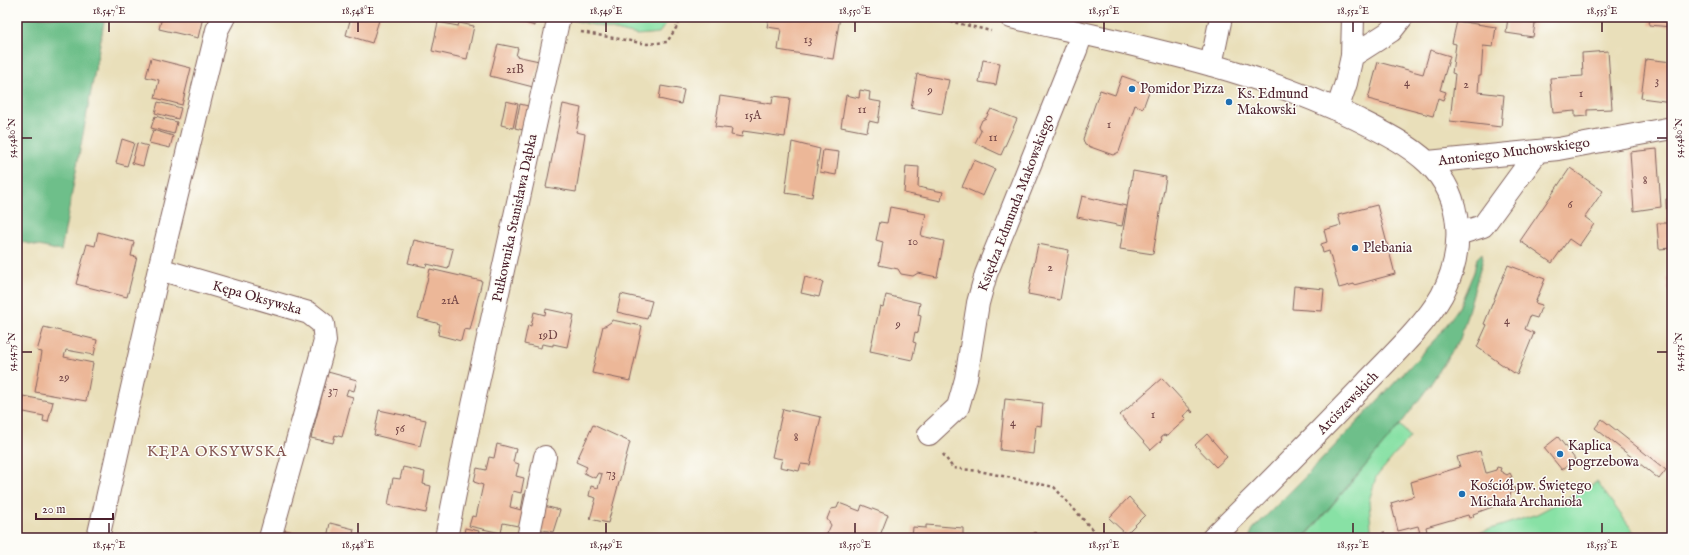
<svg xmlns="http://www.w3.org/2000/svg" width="1689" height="555" font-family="'IM FELL English',serif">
<rect width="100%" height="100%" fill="#fdfcf7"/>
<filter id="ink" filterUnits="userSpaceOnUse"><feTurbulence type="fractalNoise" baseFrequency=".025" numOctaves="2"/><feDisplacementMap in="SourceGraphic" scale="8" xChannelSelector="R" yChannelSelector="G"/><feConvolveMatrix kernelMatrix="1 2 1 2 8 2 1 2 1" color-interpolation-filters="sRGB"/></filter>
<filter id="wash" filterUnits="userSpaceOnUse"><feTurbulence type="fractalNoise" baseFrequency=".012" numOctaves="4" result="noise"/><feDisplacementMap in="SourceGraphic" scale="16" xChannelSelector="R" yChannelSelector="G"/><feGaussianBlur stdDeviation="0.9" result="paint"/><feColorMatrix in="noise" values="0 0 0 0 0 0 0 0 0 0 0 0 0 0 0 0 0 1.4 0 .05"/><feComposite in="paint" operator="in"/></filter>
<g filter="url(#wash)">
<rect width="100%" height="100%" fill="#e9dfba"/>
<path fill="#88e1a5" stroke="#698068" d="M569 17H671L659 33 637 35 568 19Z
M1400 425 1410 437 1376 477 1369 501 1371 528 1374 538H1298L1307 535Z
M1597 482 1638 538H1463L1537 514Z"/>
<path fill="#6ebf8a" stroke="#5c6f5a" d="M17 17H105L61 251 17 241Z
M1482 253 1483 259 1460 339 1430 385 1400 425 1306 535 1298 538H1249L1253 529 1309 473 1438 337 1459 307 1474 272 1477 258Z"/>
<g id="blocks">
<path fill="#ecb798" d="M162 17H203L198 38 159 29Z
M351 17H380L372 43 346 35Z
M511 17H537L535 26 515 20V19Z
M769 17H840L833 59 778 50 781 29 767 27Z
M1508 17H1536L1533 37 1506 33Z
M1650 17H1671V27L1649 25Z
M1457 21 1496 27 1493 47 1483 46 1481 76H1479L1478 92 1504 95 1501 127 1450 121 1455 74 1452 73 1456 44 1452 43Z
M438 22 458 26 459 23 474 26 467 59 432 51Z
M498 44 518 48 516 56 539 61 533 87 490 76Z
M1430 50 1450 56 1440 90 1446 92 1443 100 1438 98 1433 116 1368 99 1378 62 1423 74Z
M1608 51 1612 109 1587 110V116L1575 117V111L1553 113 1550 78 1583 76 1582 53Z
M151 58 191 68 182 105 155 98 159 80 146 77Z
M1646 59 1672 62V102L1641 98Z
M983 60 1000 63 996 85 979 82Z
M917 74 949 80 942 114 911 108Z
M1122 76 1151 86 1143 108 1135 105 1119 152 1113 155 1085 145 1083 139 1100 90 1115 95Z
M661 86 684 90 681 104 659 99Z
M860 90 870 92 869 100 881 102 878 123 869 121 867 132 841 127 846 95 859 98Z
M720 96 772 104 773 96 790 98 785 137 743 131 742 137 731 135 732 129 715 127Z
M506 101 518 104 513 128 501 125Z
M158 102 181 108 178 119 155 113Z
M520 104 532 107 527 131 515 128Z
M563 104 581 108 576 132 585 134 576 192 546 187Z
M991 109 1017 119 1001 155 975 143 981 131 979 127 982 120 986 118Z
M155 116 177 122 174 134 151 128Z
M153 130 173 136 170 148 149 143Z
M122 139 134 143 127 166 116 163Z
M792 142 820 149 812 197 785 193Z
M137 143 148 146 143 166 132 163Z
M1657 149 1661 207 1634 211 1630 152Z
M823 150 839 152 836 175 820 172Z
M974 160 995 169 983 196 962 187Z
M906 166 919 167 918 187 943 192 941 201 904 193Z
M1570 168 1603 191 1585 217 1594 224 1579 246 1569 239 1552 263 1520 241Z
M1133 171 1166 177 1153 254 1120 249Z
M1082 196 1126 206 1122 226 1077 217Z
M1666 199H1672V248L1659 249 1657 223H1667Z
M1377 205 1395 274 1354 285V284L1339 288 1329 251 1323 253 1321 244 1327 242 1324 230 1341 225 1338 215Z
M890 207 926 214 921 236 944 241 937 277 918 273 913 276 901 274 898 269 879 265 883 242 876 240 880 222 887 223Z
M98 232 134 242 131 256 137 257 127 297 76 284 87 244 95 246Z
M414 240 453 249 448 269 427 264 426 267 408 263Z
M1038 244 1069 250 1060 300 1028 294Z
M1508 265 1545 279 1535 303 1542 305 1537 318 1530 316 1525 329 1534 333 1517 375 1477 347 1487 325 1484 324Z
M430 269 482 281 470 330 464 329 461 341 438 335 440 324 418 318Z
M805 277 823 282 819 297 801 293Z
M1667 277H1672V290H1667Z
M1294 286 1324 289 1322 311 1292 309Z
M621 294 652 301 647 319 617 312Z
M886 295 920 303 918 315 921 316 918 333 915 332 913 342 916 343 912 360 870 351 880 306 883 307Z
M546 309 574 315 567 347 553 344V346L542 344 541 348 524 344 528 325 531 326 534 312 545 315Z
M612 320 642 326 630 381 592 373 603 326H605L611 322Z
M44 327 97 340 94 355 66 350 64 357 93 363 86 401 35 392 42 352 37 351Z
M328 372 357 380 354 391 348 389 346 395 353 397 342 437 335 435 333 443 311 438Z
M1162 378 1193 412 1192 413 1190 410 1183 416 1186 419 1167 436 1164 435 1161 437 1162 440 1151 450 1120 415Z
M23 396 53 402 48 422 43 421 44 416 19 411Z
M1005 399 1043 403 1041 426 1036 425 1033 454 1000 450Z
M783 409 821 417 810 465 801 464 799 471 780 467 782 459 772 457Z
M379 410 426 420 420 446 374 435Z
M1602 419 1666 470 1659 479 1595 428Z
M593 425 630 442 608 523 590 519 596 498 589 496 591 486 598 488 602 474 598 473 595 478 584 473 587 467 576 462Z
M1207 434 1227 457 1216 467 1195 445Z
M1558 437 1575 459 1562 470 1544 448Z
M497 444 516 449 513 462 519 464 516 476 524 478 521 493 513 491 510 507 521 510 524 494 529 496 523 527 503 523 501 533 469 526 472 516 476 517 483 485 474 482 477 468 486 470 489 457 494 458Z
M1480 451 1486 473 1496 470 1497 467 1501 468 1500 471 1507 475 1510 473 1512 477 1509 478 1512 488H1515L1514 492H1511L1509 500 1510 501 1508 504 1506 502 1473 514 1474 517 1469 518 1468 515 1426 527 1427 532 1420 533 1418 526 1398 531 1391 503 1414 496 1411 482 1460 467 1457 457Z
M403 467 425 472 423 484 431 486 426 513 388 505 393 478 400 479Z
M1129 497 1145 515 1126 534 1109 518Z
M839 503 860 511 862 505 888 515 879 538H832L826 536 831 525 827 519 831 509 837 508Z
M544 506 560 510 553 532 538 529Z
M330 523 354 529 352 538H327Z
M926 525 963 528V538H912L913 527 926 528Z
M465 528 479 531 477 538H463Z
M285 530 315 537V538H283Z
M1035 532 1041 538H1029Z"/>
</g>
</g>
<g filter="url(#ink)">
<use href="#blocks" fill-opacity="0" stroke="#82625d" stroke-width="1"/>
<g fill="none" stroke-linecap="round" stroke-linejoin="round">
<defs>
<path id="minor" d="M1011 17C1128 44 1248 66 1357 119 1381 131 1408 144 1428 163 1465 197 1464 253 1442 295 1426 324 1390 358 1366 383 1316 435 1265 487 1213 538
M1352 56 1353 17
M1211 65 1221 17
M1337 110 1346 83 1352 56 1391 31 1402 17
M1428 162 1558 149 1672 128
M1458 234 1483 226 1537 152
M159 269 309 313 323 324 325 341 270 538
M929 434 958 407 966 379 978 303 986 274 1076 50 1082 33
M98 538 159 269 217 30 224 17
M446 538 470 419 559 17
M528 538 545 457"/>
</defs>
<use href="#minor" stroke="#82625d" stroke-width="24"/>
<path stroke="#82625d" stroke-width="2.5" stroke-dasharray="3 3" stroke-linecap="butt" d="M932 17 991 31
M581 32 647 44 667 42 678 25 681 17
M943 454 953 468 979 471 1054 487 1100 538
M1380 538 1384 532"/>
<use href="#minor" stroke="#fff" stroke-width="22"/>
</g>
</g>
<path fill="none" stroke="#4a1f2b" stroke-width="1.5" d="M109 22V32M358 22V32M606 22V32M855 22V32M1104 22V32M1353 22V32M1602 22V32M22 138H32M1657 138H1667M22 352H32M1657 352H1667M109 523V533M358 523V533M606 523V533M855 523V533M1104 523V533M1353 523V533M1602 523V533"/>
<g fill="#1f6fb2" stroke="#fdfcf7" stroke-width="1.5">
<circle cx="1132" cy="89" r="4"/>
<circle cx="1229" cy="102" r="4"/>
<circle cx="1355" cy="248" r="4"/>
<circle cx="1560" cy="454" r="4"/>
<circle cx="1462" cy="494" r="4"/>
</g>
<g text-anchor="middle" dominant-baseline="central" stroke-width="3" stroke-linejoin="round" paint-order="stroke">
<g font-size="12" fill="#724546">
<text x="808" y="39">13</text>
<text x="515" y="69">21B</text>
<text x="1657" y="80">3</text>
<text x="1407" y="82">4</text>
<text x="1466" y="84">2</text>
<text x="930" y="90">9</text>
<text x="1581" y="93">1</text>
<text x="862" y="109">11</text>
<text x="753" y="115">15A</text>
<text x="1109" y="124">1</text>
<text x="993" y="137">11</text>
<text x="1645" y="180">8</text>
<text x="1570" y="204">6</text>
<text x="913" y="241">10</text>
<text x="1050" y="267">2</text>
<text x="450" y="300">21A</text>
<text x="1507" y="320">4</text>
<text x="898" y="324">9</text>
<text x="548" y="335">19D</text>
<text x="64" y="377">29</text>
<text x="333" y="390">37</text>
<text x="1153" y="414">1</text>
<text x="1013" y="422">4</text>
<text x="400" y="428">56</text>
<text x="796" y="437">8</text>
<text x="611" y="473">73</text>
</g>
<g font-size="14" fill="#4a1f2b" stroke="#fdfcf7" text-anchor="start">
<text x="1140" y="89">Pomidor Pizza</text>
<text x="1237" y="94">Ks. Edmund<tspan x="1237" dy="16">Makowski</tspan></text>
<text x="1363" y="248">Plebania</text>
<text x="1568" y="446">Kaplica<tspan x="1568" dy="16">pogrzebowa</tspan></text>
<text x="1470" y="486">Kościół pw. Świętego<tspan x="1470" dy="16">Michała Archanioła</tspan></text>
</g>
<g font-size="14" fill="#4a1f2b" stroke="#fdfcf7">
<text transform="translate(1514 152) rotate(-7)">Antoniego Muchowskiego</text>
<text transform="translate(1016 203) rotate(-69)">Księdza Edmunda Makowskiego</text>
<text transform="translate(515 218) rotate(-78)">Pułkownika Stanisława Dąbka</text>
<text transform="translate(257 298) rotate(16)">Kępa Oksywska</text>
<text transform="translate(1348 403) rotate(-46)">Arciszewskich</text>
</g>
<g font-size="15" letter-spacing="1" fill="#835451" stroke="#fdfcf7">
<text x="217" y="451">KĘPA OKSYWSKA</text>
</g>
</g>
<rect width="1689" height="555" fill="none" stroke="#fdfcf7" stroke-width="44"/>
<path d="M36 513v6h77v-6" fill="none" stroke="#4a1f2b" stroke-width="2"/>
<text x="42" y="513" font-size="12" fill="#4a1f2b" stroke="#fdfcf7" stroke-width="3" paint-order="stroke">20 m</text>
<rect x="22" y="22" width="1645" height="511" fill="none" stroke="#4a1f2b" stroke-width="1.5"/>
<g font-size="10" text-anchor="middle" fill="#4a1f2b">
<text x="109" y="14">18.547°E</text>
<text x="358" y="14">18.548°E</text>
<text x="606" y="14">18.549°E</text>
<text x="855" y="14">18.550°E</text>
<text x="1104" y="14">18.551°E</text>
<text x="1353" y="14">18.552°E</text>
<text x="1602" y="14">18.553°E</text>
<text transform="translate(11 138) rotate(-90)" y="4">54.5480°N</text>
<text transform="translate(1678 138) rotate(-90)" y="4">54.5480°N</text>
<text transform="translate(11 352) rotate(-90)" y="4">54.5475°N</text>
<text transform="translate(1678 352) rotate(-90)" y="4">54.5475°N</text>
<text x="109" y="548">18.547°E</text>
<text x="358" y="548">18.548°E</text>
<text x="606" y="548">18.549°E</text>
<text x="855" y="548">18.550°E</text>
<text x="1104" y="548">18.551°E</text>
<text x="1353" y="548">18.552°E</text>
<text x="1602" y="548">18.553°E</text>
</g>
</svg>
